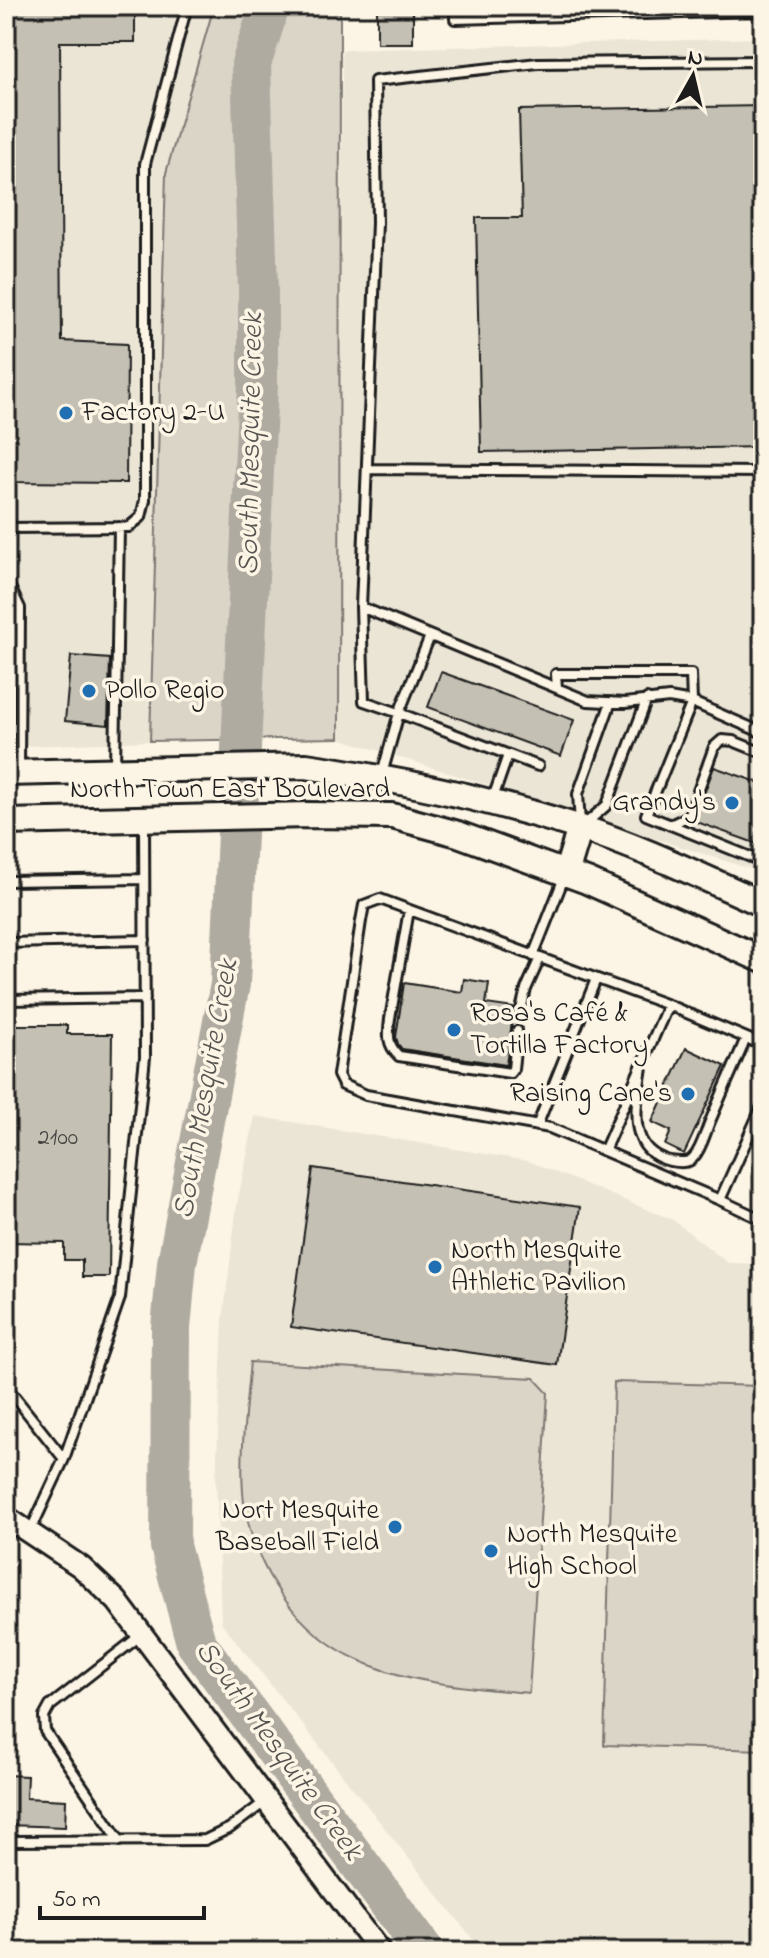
<svg xmlns="http://www.w3.org/2000/svg" width="769" height="1958" font-family="'Indie Flower',sans-serif">
<rect width="100%" height="100%" fill="#fcf5e5"/>
<filter id="ink" filterUnits="userSpaceOnUse"><feTurbulence type="fractalNoise" baseFrequency=".0125" numOctaves="2"/><feDisplacementMap in="SourceGraphic" scale="16" xChannelSelector="R" yChannelSelector="G"/><feConvolveMatrix kernelMatrix="1 2 1 2 8 2 1 2 1" color-interpolation-filters="sRGB"/></filter>
<g filter="url(#ink)">
<path fill="#ebe5d6" d="M6 6H214L166 173 150 741 6 747Z
M763 38V873L339 738 342 50Z
M255 1116 528 1161 673 1220 728 1263 763 1264V1952H478L476 1943 221 1622 216 1479 223 1320 237 1204Z"/>
<path fill="#dbd5c8" stroke="#7c7872" stroke-width="2" d="M214 6H340L339 738 150 741 166 173Z
M250 1362 534 1378 548 1393 529 1693C472 1688 409 1684 356 1659 296 1631 254 1568 244 1502 239 1463 246 1403 250 1362Z
M614 1382 763 1386V1750L604 1745Z"/>
<g fill="none" stroke-linecap="round" stroke-linejoin="round">
<path stroke="#b0aba1" stroke-width="40" d="M270 6 251 64 258 290V385L230 984 177 1263 171 1328 170 1546 196 1643 425 1952"/>
</g>
<path fill="#c4c0b3" stroke="#1c1c1c" stroke-width="2" d="M6 6H135V42H60L62 341 127 344 126 483 6 482Z
M377 6H413V43H377Z
M763 106V447L481 452 476 218H522L519 110Z
M71 656 110 659 108 725 65 721Z
M441 672 574 720 561 756 428 707Z
M714 767 763 784V846L694 821Z
M464 979 489 983 486 1004 514 1008 506 1065 402 1049 398 1044 396 1037 404 983 462 992Z
M6 1025H67V1034H112L109 1277H82V1260H64V1243L6 1242Z
M686 1048 725 1066 684 1154 665 1145 671 1131 652 1122Z
M313 1168 580 1207 557 1365 291 1327Z
M6 1775 27 1776 26 1798 66 1800 65 1827 6 1825Z"/>
<g fill="none" stroke-linecap="round" stroke-linejoin="round">
<defs>
<path id="service" d="M455 6V19L763 11
M763 61 538 63 375 81 377 223 361 607 588 701 625 703 669 698 692 702 763 733
M367 469 763 472
M6 528 129 527 141 517 145 500V164L187 6
M6 579 20 608 19 771
M361 607 364 701 399 713 430 636
M557 688 556 674H691L692 702 646 815 763 862
M6 728H19
M115 767 119 527
M382 774 399 713 538 766
M493 798 508 755
M580 823 578 794 611 702
M584 825 607 805 647 699
M670 825 689 816 714 747 722 740 733 741 763 753
M6 881 144 879
M409 910 390 1019C388 1035 387 1045 399 1056L510 1073 513 1069 517 1031
M6 943 145 940
M533 956 565 875
M6 1000 145 998
M668 1005 380 899 364 905 361 921 338 1075 343 1085 366 1095 550 1128 720 1200 763 1104
M520 1014 526 989 540 958
M642 1067C637 1102 624 1150 670 1161 677 1162 688 1164 693 1158 701 1150 705 1134 709 1124 721 1095 734 1067 746 1038
M537 1126 596 979
M604 1151 668 1005 763 1045
M720 1200 763 1220
M6 1386 64 1459 30 1532
M64 1459 120 1298 145 1057 144 823
M6 1841 205 1840 230 1828 266 1801
M120 1841 45 1731 44 1717 50 1706 141 1635"/>
<path id="tertiary" d="M6 1517 81 1567 117 1601 380 1952"/>
<path id="secondary" d="M6 773 306 766C398 779 489 799 578 827 641 847 702 877 763 904
M6 822 308 815 392 816 458 834 587 881 763 960
M566 874 580 828"/>
</defs>
<use href="#service" stroke="#1c1c1c" stroke-width="14"/>
<use href="#tertiary" stroke="#1c1c1c" stroke-width="26"/>
<use href="#secondary" stroke="#1c1c1c" stroke-width="30"/>
<use href="#service" stroke="#fcf5e5" stroke-width="8"/>
<use href="#tertiary" stroke="#fcf5e5" stroke-width="20"/>
<use href="#secondary" stroke="#fcf5e5" stroke-width="24"/>
</g>
</g>
<g fill="#1f6fb2" stroke="#fcf5e5" stroke-width="3">
<circle cx="66" cy="413" r="8"/>
<circle cx="89" cy="691" r="8"/>
<circle cx="732" cy="803" r="8"/>
<circle cx="454" cy="1030" r="8"/>
<circle cx="688" cy="1094" r="8"/>
<circle cx="435" cy="1267" r="8"/>
<circle cx="395" cy="1527" r="8"/>
<circle cx="491" cy="1551" r="8"/>
</g>
<g text-anchor="middle" dominant-baseline="central" stroke-width="7" stroke-linejoin="round" paint-order="stroke">
<g font-size="24" fill="#464542">
<text x="58" y="1138">2100</text>
</g>
<g font-size="28" fill="#1c1c1c" stroke="#fcf5e5" text-anchor="start">
<text x="82" y="413">Factory 2-U</text>
<text x="105" y="691">Pollo Regio</text>
<text x="716" y="803" text-anchor="end">Grandy's</text>
<text x="470" y="1014">Rosa's Café &amp;<tspan x="470" dy="32">Tortilla Factory</tspan></text>
<text x="672" y="1094" text-anchor="end">Raising Cane's</text>
<text x="451" y="1251">North Mesquite<tspan x="451" dy="32">Athletic Pavilion</tspan></text>
<text x="379" y="1511" text-anchor="end">Nort Mesquite<tspan x="379" dy="32">Baseball Field</tspan></text>
<text x="507" y="1535">North Mesquite<tspan x="507" dy="32">High School</tspan></text>
</g>
<g font-size="28" fill="#1c1c1c" stroke="#fcf5e5">
<text x="230" y="790">North Town East Boulevard</text>
</g>
<g font-size="30" font-style="italic" fill="#575551" stroke="#fcf5e5">
<text transform="translate(252 444) rotate(-89)">South Mesquite Creek</text>
<text transform="translate(207 1089) rotate(-80)">South Mesquite Creek</text>
<text transform="translate(278 1751) rotate(54)">South Mesquite Creek</text>
</g>
</g>
<rect width="769" height="1958" fill="none" stroke="#fcf5e5" stroke-width="32"/>
<rect x="16" y="16" width="737" height="1926" fill="none" stroke="#1c1c1c" stroke-width="3" filter="url(#ink)"/>
<g transform="translate(693 76) rotate(8)" stroke="#fcf5e5" stroke-width="6" paint-order="stroke">
<path d="M0-6L14 30L0 20L-14 30Z" fill="#1c1c1c"/>
<text y="-12" font-size="22" font-weight="bold" text-anchor="middle" fill="#1c1c1c">N</text>
</g>
<path d="M40 1906v12h164v-12" fill="none" stroke="#1c1c1c" stroke-width="4"/>
<text x="52" y="1906" font-size="24" fill="#1c1c1c" stroke="#fcf5e5" stroke-width="6" paint-order="stroke">50 m</text>
</svg>
